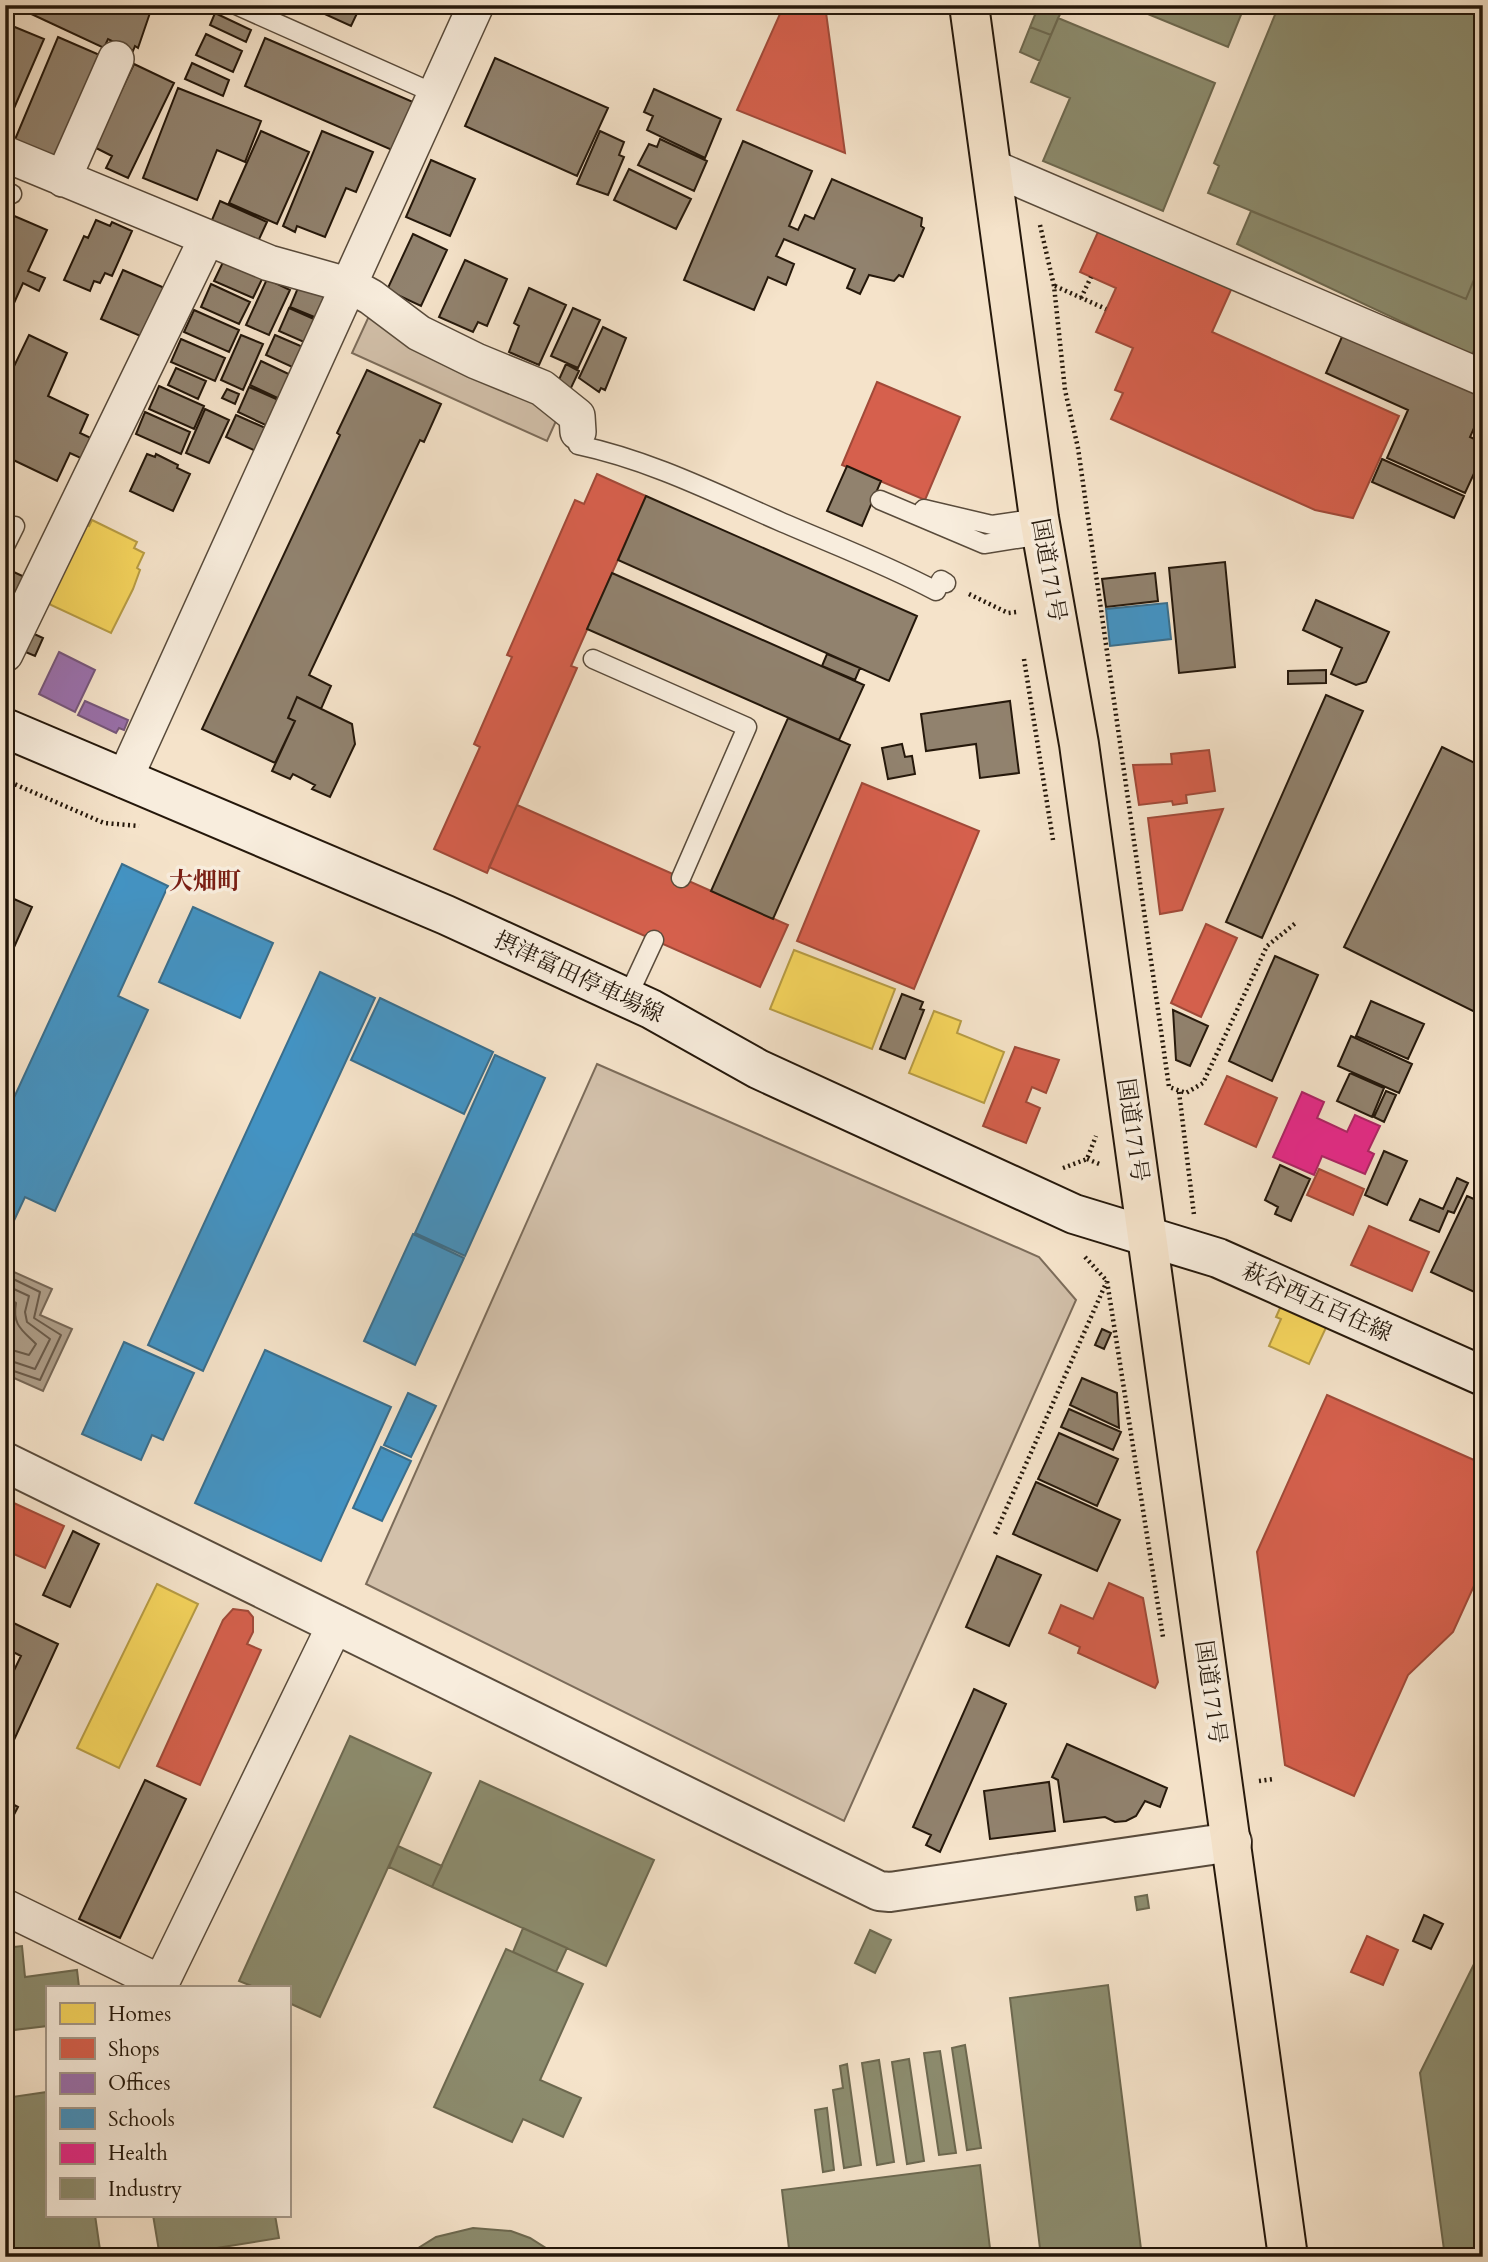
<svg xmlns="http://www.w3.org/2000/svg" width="1488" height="2262" font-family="Cardo,'Noto Serif JP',serif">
<rect width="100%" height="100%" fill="#f5e3ca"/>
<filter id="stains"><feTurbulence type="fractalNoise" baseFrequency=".00286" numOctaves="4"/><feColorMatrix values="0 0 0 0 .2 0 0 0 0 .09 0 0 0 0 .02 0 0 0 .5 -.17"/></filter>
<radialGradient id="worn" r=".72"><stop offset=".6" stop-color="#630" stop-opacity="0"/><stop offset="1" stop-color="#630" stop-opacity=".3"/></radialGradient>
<path fill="#d2c0aa" stroke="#7c6c5a" stroke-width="2" d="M369 316 536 402 556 421 547 441 352 353Z
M597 1064 1039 1257 1076 1300 844 1821 366 1584Z"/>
<path fill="#ae9e89" stroke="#776857" stroke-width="2" d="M5 1268 52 1289 40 1315 72 1329 43 1391 5 1374Z"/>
<path fill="#f6d55c" stroke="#b79c44" stroke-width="2" d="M92 520 137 542 134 548 144 553 137 568 140 570 133 589 111 633 51 605 48 601 86 525 89 526Z
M794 950 895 989 872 1049 770 1009Z
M934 1011 961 1021 957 1033 1004 1052 984 1103 909 1073Z
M1284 1299 1330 1319 1309 1364 1269 1346 1281 1319 1276 1317Z
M157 1584 198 1604 119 1768 77 1748Z"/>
<path fill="#d6604d" stroke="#a14a39" stroke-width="2" d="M784 5H825L845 153 737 110Z
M1102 223 1235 281 1212 332 1399 416 1353 518 1315 510 1111 419 1123 393 1115 390 1133 348 1096 332 1116 288 1080 272Z
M877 382 960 417 925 500 842 465Z
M597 474 646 496 571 666 577 668 487 873 434 849 480 747 474 744 512 657 507 655 575 500 584 504Z
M1209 750 1215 791 1186 795 1187 803 1173 805 1172 801 1139 805 1133 765 1172 764 1171 754Z
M862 783 979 831 914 989 797 941Z
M517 805 788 925 760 987 489 867Z
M1223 809 1182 910 1160 914 1148 818Z
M1206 924 1237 938 1201 1017 1171 1003Z
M1015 1047 1059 1060 1046 1093 1032 1087 1026 1102 1040 1108 1026 1143 983 1126Z
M1227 1076 1277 1098 1256 1147 1205 1124Z
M1319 1169 1364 1189 1353 1215 1307 1195Z
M1369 1226 1429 1252 1412 1291 1351 1265Z
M1327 1395 1483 1464V1566L1453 1632 1408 1675 1354 1796 1285 1765 1257 1552Z
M5 1499 64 1526 45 1568 5 1550Z
M1109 1583 1143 1598 1158 1682 1155 1688 1078 1653 1080 1647 1049 1633 1061 1605 1093 1619Z
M233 1609 248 1611 253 1617V1632L247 1644 261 1650 200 1785 157 1766 223 1620Z
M1367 1936 1398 1950 1383 1985 1351 1972Z"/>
<path fill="#9970ab" stroke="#76567b" stroke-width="2" d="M59 652 95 670 75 712 39 694Z
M85 701 128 720 124 730 119 728 116 733 78 715Z"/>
<path fill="#4393c3" stroke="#3a6e8c" stroke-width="2" d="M1167 603 1171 639 1110 646 1106 609Z
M122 864 168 886 118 996 148 1010 55 1211 25 1197 12 1225 5 1222V1117Z
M193 907 273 943 240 1018 159 982Z
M320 972 375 998 203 1371 148 1345Z
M380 998 493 1052 464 1114 351 1060Z
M495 1055 545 1078 465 1256 415 1233Z
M413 1234 464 1258 415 1365 364 1341Z
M124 1342 194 1373 163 1440 152 1435 141 1460 82 1434Z
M265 1350 391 1407 321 1561 195 1503Z
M408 1393 436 1406 411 1457 384 1445Z
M381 1447 411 1461 382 1521 353 1508Z"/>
<path fill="#e7298a" stroke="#ad2464" stroke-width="2" d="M1302 1092 1324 1102 1317 1118 1347 1132 1355 1115 1380 1126 1368 1151 1374 1154 1365 1174 1322 1156 1314 1175 1273 1157Z"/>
<path fill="#8c8c6e" stroke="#6d6950" stroke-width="2" d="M1030 5H1064L1051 35 1030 27 1037 10Z
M1126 5H1245L1228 47Z
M1279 5H1483V258L1466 299 1208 193 1219 166 1214 163Z
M1058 18 1215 83 1163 211 1043 161 1070 98 1031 82Z
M1030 27 1051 35 1040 61 1020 52Z
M1251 211 1466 299 1483 258V329L1472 355 1237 244Z
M350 1736 431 1773 320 2017 289 2003V1987H254L239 1981Z
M480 1781 654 1860 606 1966 432 1887Z
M398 1846 442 1866 432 1887 389 1867Z
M1147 1895 1149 1908 1137 1910 1135 1897Z
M523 1928 567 1948 556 1972 513 1952Z
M870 1930 891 1940 875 1973 855 1963Z
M22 1946 25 1977 77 1970 79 1987H47V2026L5 2031V1948Z
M1483 1946V2257H1445L1420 2073Z
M506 1949 583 1984 540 2080 581 2098 563 2137 523 2119 512 2142 434 2107Z
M1108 1985 1142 2257H1041L1010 1998Z
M965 2045 981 2148 967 2150 952 2048Z
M940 2051 956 2153 939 2155 924 2053Z
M909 2059 924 2161 907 2164 892 2062Z
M879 2060 894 2162 877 2165 862 2063Z
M847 2064 861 2165 844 2168 833 2090 843 2088 840 2066Z
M47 2092V2215H95L101 2257H5V2098Z
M827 2108 834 2170 823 2172 815 2110Z
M980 2165 991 2257H790L782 2190Z
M153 2215H275L279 2238 160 2257Z
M473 2228 511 2231 530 2238 560 2257H404L436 2237Z"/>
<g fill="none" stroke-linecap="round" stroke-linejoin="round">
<path stroke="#6a5b4a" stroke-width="2" d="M5 1275 40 1292 34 1318 61 1335 40 1380 5 1368
M5 1285 29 1296 25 1312 27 1322 50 1339 35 1369 5 1359
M5 1297 16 1303C12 1325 22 1330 36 1344L29 1355 5 1348"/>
</g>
<path fill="#91826e" stroke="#25180b" stroke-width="2" d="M12 5H150L148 9 151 10 138 48 135 46 133 51 108 39 104 48Z
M305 5H361L351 26Z
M215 13 251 30 246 42 210 25Z
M5 23 44 39 5 129Z
M206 34 242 51 233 72 196 55Z
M58 37 102 56 55 168 11 149Z
M265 38 413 102 392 150 245 86Z
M495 58 608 108 577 176 465 126Z
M192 63 229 80 223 96 185 79Z
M134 64 174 83 128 178 106 168 112 156 94 147Z
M178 88 261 121 245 162 217 150 197 200 143 178Z
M654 89 721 119 705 158 647 130 653 116 644 112Z
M261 131 309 152 277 224 229 203Z
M322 131 373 152 356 192 346 188 325 237 297 226 295 232 283 226Z
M600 131 624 142 619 155 624 157 608 195 577 184Z
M660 139 707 161 694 191 638 165 649 144 657 147Z
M743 141 812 171 789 226 798 230 805 215 814 219 832 179 922 218 921 226 924 228 903 277 899 275 894 281 869 275 860 294 847 288 855 269 784 239 776 256 794 264 786 285 768 277 754 310 684 280Z
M431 160 475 179 450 236 406 217Z
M629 169 691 199 676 229 614 200Z
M220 201 267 222 255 248 209 227Z
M5 212 47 230 28 271 45 278 39 291 23 283 5 323Z
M96 220 110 226 112 222 132 231 112 276 105 273 100 283 94 281 90 291 64 280 84 236 88 238Z
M413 234 447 250 421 306 387 290Z
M225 258 264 275 253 298 214 281Z
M465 260 507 279 487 326 478 322 473 332 439 317Z
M123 270 167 289 145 338 101 319Z
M267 279 290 290 269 335 246 325Z
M300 283 334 298 324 321 290 307Z
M211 284 250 302 239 324 201 307Z
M529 288 566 305 539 365 509 352 519 326 514 323Z
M289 308 323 323 313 346 279 331Z
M573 308 600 320 578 368 551 356Z
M194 310 239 330 229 352 184 332Z
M603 327 626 338 605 390 601 388 599 392 579 378Z
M1345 330 1483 391V408L1470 437 1483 443V454L1465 493 1387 458 1408 410 1326 373Z
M29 335 67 353 48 396 88 415 80 433 95 440 85 460 70 453 57 481 5 456V385Z
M241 335 263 344 243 390 221 380Z
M275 335 310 350 301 371 266 355Z
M181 339 225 358 215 381 171 362Z
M261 361 295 377 284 401 250 385Z
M566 364 579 371 570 390 557 384Z
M176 368 206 381 198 399 168 385Z
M367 370 441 404 424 442 420 440 309 675 331 686 321 709 297 697 288 718 295 721 275 763 202 729 340 435 337 433Z
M159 386 204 406 194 429 149 409Z
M249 387 283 402 272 428 238 412Z
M227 389 239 394 235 404 222 398Z
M205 409 229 420 209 463 186 453Z
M145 412 190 432 181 454 136 434Z
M236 415 270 430 260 453 226 437Z
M147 454 155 457 156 454 178 465 177 468 190 474 173 511 130 491Z
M1382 459 1464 496 1454 518 1372 482Z
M847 466 881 481 862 526 827 511Z
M646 496 917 616 889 681 618 560Z
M1225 562 1235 667 1179 673 1169 568Z
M5 568 29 579 5 630Z
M612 573 864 685 839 740 587 629Z
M1155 573 1158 601 1106 607 1102 579Z
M1316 600 1389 632 1366 682 1356 685 1331 674 1342 648 1303 630Z
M32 633 43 638 35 656 23 651Z
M827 654 860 668 855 680 822 666Z
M1326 670V683L1288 684V671Z
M1326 695 1363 711 1262 938 1226 922Z
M297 697 352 724 355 744 330 797 312 789 315 785 293 774 290 779 272 771 295 721 288 718Z
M1010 701 1019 773 980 778 976 744 926 751 921 714Z
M788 718 850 745 773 919 711 891Z
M902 744 905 757 912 756 915 774 888 779 882 748Z
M1442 747 1483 767V1016L1344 947Z
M5 895 32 907 7 963H5Z
M1275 956 1318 975 1272 1081 1229 1061Z
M902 994 923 1002 920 1009 924 1010 905 1059 880 1049Z
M1371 1001 1424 1024 1408 1059 1356 1036Z
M1173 1010 1208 1026 1190 1066 1176 1060Z
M1351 1036 1412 1064 1399 1093 1338 1066Z
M1350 1073 1384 1088 1372 1117 1337 1101Z
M1386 1091 1396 1095 1384 1122 1374 1117Z
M1384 1151 1407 1161 1387 1205 1365 1195Z
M1280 1165 1310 1179 1291 1221 1275 1214 1278 1207 1265 1200Z
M1457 1178 1468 1183 1454 1213 1448 1211 1439 1232 1410 1220 1420 1199 1443 1209Z
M1467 1196 1483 1203V1296L1431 1272Z
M1102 1329 1111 1333 1104 1349 1095 1345Z
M1082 1378 1117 1393 1119 1428 1070 1405Z
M1069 1409 1121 1432 1113 1450 1061 1427Z
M1059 1433 1118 1459 1097 1506 1038 1479Z
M1036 1482 1120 1520 1097 1571 1013 1534Z
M73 1531 99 1544 70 1607 43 1595Z
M997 1556 1041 1575 1009 1646 966 1627Z
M5 1619 58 1644 14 1740 5 1736V1689L21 1656 5 1648Z
M974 1689 1006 1704 940 1852 926 1845 931 1835 913 1827Z
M1067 1744 1167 1788 1160 1807 1145 1801 1136 1816 1126 1821 1115 1822 1105 1817 1064 1822 1058 1780 1052 1777Z
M145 1780 186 1799 120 1938 79 1919Z
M1049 1782 1055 1831 990 1839 984 1791Z
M5 1800 18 1807 5 1832Z
M1424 1915 1443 1924 1431 1949 1413 1941Z"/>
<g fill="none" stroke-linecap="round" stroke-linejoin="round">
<defs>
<path id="service" d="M236 5 420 87
M5 191 12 194
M578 432V445C649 460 713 492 779 521 832 544 885 564 936 591L941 580 946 583
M880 500 984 544 1042 535
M924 509 992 525 1039 518
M5 546 15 526
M593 659 747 727 681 878
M627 998 654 940"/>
<path id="minor" d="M5 154 269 263 351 286 371 297 419 333 476 361 542 388 577 416 578 432
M991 167 1483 378
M63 179 116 59
M5 654 207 238
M124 780 476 5
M5 1907 161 1983 336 1623"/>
<path id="tertiary" d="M5 1462 879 1891 890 1892 1232 1842"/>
<path id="secondary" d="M5 728 446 915 651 1009 758 1069 1074 1214 1218 1258 1483 1376"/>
<path id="trunk" d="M969 5 1039 518 1079 744 1288 2257"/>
</defs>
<use href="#service" stroke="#594b3b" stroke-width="21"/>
<use href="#minor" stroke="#594b3b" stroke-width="38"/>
<use href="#tertiary" stroke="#594b3b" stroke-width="42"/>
<use href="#secondary" stroke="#25180b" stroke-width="42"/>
<use href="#trunk" stroke="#25180b" stroke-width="42"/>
<path stroke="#25180b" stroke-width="4.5" stroke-dasharray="2 3.5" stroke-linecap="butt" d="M1040 225 1054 286 1065 390 1078 448 1169 1087 1186 1093 1203 1083 1267 946 1297 922
M1055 286 1106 309
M1081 298 1091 277
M969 594 1008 613 1017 612
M1024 659 1053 840
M5 780 104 823 139 826
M1179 1092 1194 1215
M1087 1159 1102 1165
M1063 1168 1087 1159 1096 1136
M1085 1257 1107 1281 1163 1637
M995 1534 1107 1281
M1259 1781 1273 1779"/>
<use href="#service" stroke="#f8eddd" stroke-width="18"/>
<use href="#minor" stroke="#f8eddd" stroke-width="35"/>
<use href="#tertiary" stroke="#f8eddd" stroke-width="38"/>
<use href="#secondary" stroke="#f8eddd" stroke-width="38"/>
<use href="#trunk" stroke="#f5e3ca" stroke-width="38"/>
</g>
<g text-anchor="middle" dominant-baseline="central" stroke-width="7" stroke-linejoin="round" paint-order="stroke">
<g font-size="23" fill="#25180b" stroke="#f8eddd">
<text transform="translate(1049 570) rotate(80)">国道171号</text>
<text transform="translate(579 977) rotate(25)">摂津富田停車場線</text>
<text transform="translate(1133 1130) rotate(82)">国道171号</text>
<text transform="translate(1317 1302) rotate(24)">萩谷西五百住線</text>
<text transform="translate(1211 1692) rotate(82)">国道171号</text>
</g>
<g font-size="24" font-weight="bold" fill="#7a1f14" stroke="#f8eddd">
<text x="205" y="881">大畑町</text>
</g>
</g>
<rect width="1488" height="2262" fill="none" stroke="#f5e3ca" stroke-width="28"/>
<rect x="7" y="7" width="1474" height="2248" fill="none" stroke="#25180b" stroke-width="3.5"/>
<rect x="14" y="14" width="1460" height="2234" fill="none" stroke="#25180b" stroke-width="2"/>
<rect x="46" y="1986" width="245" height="231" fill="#f8eddd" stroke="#a49889" stroke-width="2"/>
<rect x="60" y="2003" width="35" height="21" fill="#f6d55c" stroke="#a49889" stroke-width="2"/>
<text x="108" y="2021" font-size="21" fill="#25180b">Homes</text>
<rect x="60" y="2038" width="35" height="21" fill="#d6604d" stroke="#a49889" stroke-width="2"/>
<text x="108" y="2056" font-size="21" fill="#25180b">Shops</text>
<rect x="60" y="2073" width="35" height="21" fill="#9970ab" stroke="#a49889" stroke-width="2"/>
<text x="108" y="2090" font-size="21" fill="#25180b">Offices</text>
<rect x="60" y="2108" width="35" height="21" fill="#4393c3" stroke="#a49889" stroke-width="2"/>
<text x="108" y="2126" font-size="21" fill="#25180b">Schools</text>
<rect x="60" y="2143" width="35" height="21" fill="#e7298a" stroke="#a49889" stroke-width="2"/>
<text x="108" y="2160" font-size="21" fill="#25180b">Health</text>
<rect x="60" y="2178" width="35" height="21" fill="#8c8c6e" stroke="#a49889" stroke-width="2"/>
<text x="108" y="2196" font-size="21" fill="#25180b">Industry</text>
<rect width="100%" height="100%" filter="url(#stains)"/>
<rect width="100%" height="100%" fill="url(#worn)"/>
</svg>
